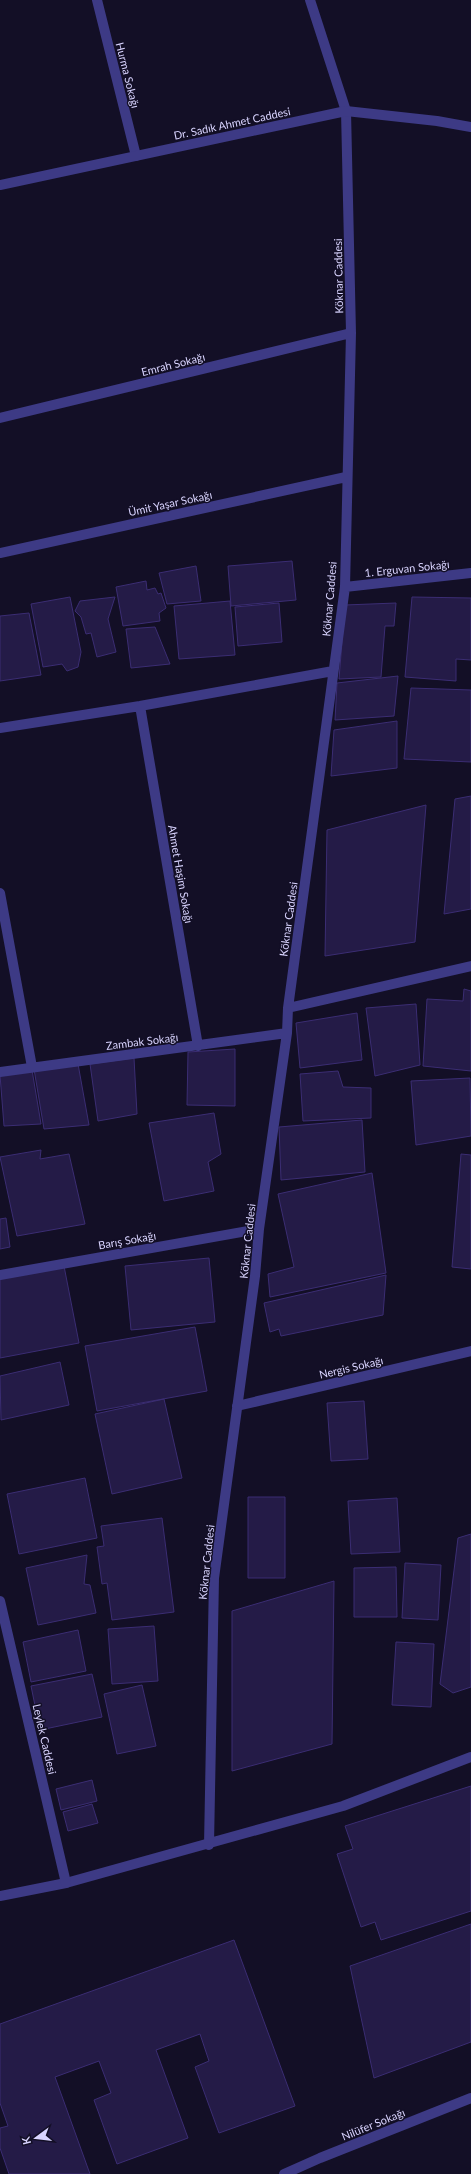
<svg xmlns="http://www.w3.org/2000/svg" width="471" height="2174" font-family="Lato,sans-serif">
<rect width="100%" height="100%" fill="#130f26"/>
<path fill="#241b47" stroke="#3b2d73" d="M292 561 296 600 231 606 228 566Z
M196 566 201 601 167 604 159 573Z
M146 581 147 590 155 588 158 594 161 593 166 608 159 613 160 621 123 626 116 587Z
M70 597 81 652 78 667 67 671 62 664 43 667 31 604Z
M115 597 108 619 116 652 97 657 91 633 86 634 81 617 75 611 80 601Z
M412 597 471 598V660L456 659V681L405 677Z
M230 601 235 655 179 659 174 606Z
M279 603 282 642 238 646 235 607Z
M396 603 394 626H385L381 677 339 679 345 605Z
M29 613 41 675 0 681V616Z
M155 627 170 664 131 668 126 629Z
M398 676 394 716 335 720 337 683Z
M411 688 471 690V762L404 759Z
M397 721V768L331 776 334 730Z
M471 796V909L444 914 455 799Z
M426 805 415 942 325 956 327 830Z
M464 989 471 991V1071L423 1066 427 999 463 1001Z
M416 1004 420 1065 375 1076 366 1008Z
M357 1013 362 1060 300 1068 296 1023Z
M235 1049V1106L187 1105 188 1052Z
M134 1058 137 1114 98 1121 90 1064Z
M78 1064 89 1125 44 1129 34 1069Z
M32 1070 41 1124 4 1126 0 1075Z
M338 1071 343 1087 371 1088V1118L303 1121 300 1074Z
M470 1078 471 1136 416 1145 411 1081Z
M214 1113 221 1154 208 1162 214 1191 164 1201 149 1123Z
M362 1120 365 1172 281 1180 279 1127Z
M41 1150 40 1159 69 1154 85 1224 17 1236 0 1157Z
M461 1154 471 1155V1269L452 1267Z
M372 1173 386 1273 270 1297 268 1274 294 1267 278 1194Z
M6 1218 10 1247 0 1249V1219Z
M209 1258 215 1322 131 1330 125 1266Z
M64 1266 79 1343 0 1358V1279Z
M386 1275 383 1315 281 1336 279 1329 270 1332 264 1303Z
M195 1327 207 1391 97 1411 85 1346Z
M60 1362 69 1405 1 1420 0 1376Z
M164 1399 182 1478 112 1494 95 1414Z
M364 1401 368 1459 331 1461 327 1403Z
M85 1478 97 1538 19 1554 7 1494Z
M248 1497H285V1578H248Z
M397 1498 400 1552 351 1554 348 1501Z
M162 1518 174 1612 112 1620 107 1583 102 1584 97 1547 104 1546 101 1526Z
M471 1534V1687L453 1693 440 1684 458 1538Z
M87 1555 84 1584 90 1585 96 1613 38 1625 26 1568Z
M405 1563 441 1565 438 1620 402 1618Z
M396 1567 397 1617H354V1568Z
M334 1581 332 1744 232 1771V1611Z
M154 1626 158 1681 112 1684 108 1629Z
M78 1630 86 1671 31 1682 23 1642Z
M396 1642 434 1644 431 1707 392 1705Z
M92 1674 102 1717 40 1730 31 1686Z
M142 1685 156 1746 117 1754 104 1694Z
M92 1780 97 1801 61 1810 56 1789Z
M471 1786V1911L381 1940 375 1922 361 1927 337 1854 353 1849 345 1826Z
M92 1804 98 1823 68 1831 63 1812Z
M471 1924V2042L374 2078 350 1966Z
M234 1940 295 2106 219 2133 195 2067 209 2061 200 2034 156 2050 188 2138 117 2164 94 2100 111 2093 99 2061 55 2077 90 2174H9L0 2148V2128L8 2126 0 2103V2024Z"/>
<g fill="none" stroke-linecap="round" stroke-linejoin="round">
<path stroke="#3d3a85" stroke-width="10" d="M97 0 136 156
M0 418 351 333
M0 553 346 477
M345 587 471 573
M140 706 198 1046
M0 728 140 706 333 671
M0 893 32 1067
M288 1008 471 966
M0 1072 287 1033
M0 1275 259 1229
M237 1406 471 1351
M209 1845 214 1578 255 1276 259 1229 287 1033 288 1008 345 587 351 333 346 111 310 0
M0 1896 66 1883 343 1806 471 1757
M284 2174 320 2158 471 2098"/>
<path stroke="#3d3a85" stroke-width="10" d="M0 185 346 111 437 121 471 127
M0 1601 66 1883"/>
</g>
<g text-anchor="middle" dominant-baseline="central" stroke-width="3" stroke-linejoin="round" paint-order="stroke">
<g font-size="11" fill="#d9d4ff" stroke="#130f26">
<text transform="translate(128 75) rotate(76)">Hurma Sokağı</text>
<text transform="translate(232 123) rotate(-12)">Dr. Sadık Ahmet Caddesi</text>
<text transform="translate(338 276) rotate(-91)">Köknar Caddesi</text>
<text transform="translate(173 364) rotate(-14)">Emrah Sokağı</text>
<text transform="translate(170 503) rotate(-12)">Ümit Yaşar Sokağı</text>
<text transform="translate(407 568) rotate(-6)">1. Erguvan Sokağı</text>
<text transform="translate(329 599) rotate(-85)">Köknar Caddesi</text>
<text transform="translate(181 874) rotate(80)">Ahmet Haşim Sokağı</text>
<text transform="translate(288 919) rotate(-82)">Köknar Caddesi</text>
<text transform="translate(142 1041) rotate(-7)">Zambak Sokağı</text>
<text transform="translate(127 1240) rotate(-10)">Barış Sokağı</text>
<text transform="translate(247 1241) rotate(-84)">Köknar Caddesi</text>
<text transform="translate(351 1367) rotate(-13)">Nergis Sokağı</text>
<text transform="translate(206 1562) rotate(-84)">Köknar Caddesi</text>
<text transform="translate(45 1739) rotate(77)">Leylek Caddesi</text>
<text transform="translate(373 2124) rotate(-22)">Nilüfer Sokağı</text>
</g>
</g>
<g transform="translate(36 2138) rotate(255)" stroke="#130f26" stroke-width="3" paint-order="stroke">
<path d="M0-3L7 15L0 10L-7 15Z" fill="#d9d4ff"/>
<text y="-6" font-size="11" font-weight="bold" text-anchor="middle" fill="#d9d4ff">K</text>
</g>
</svg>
